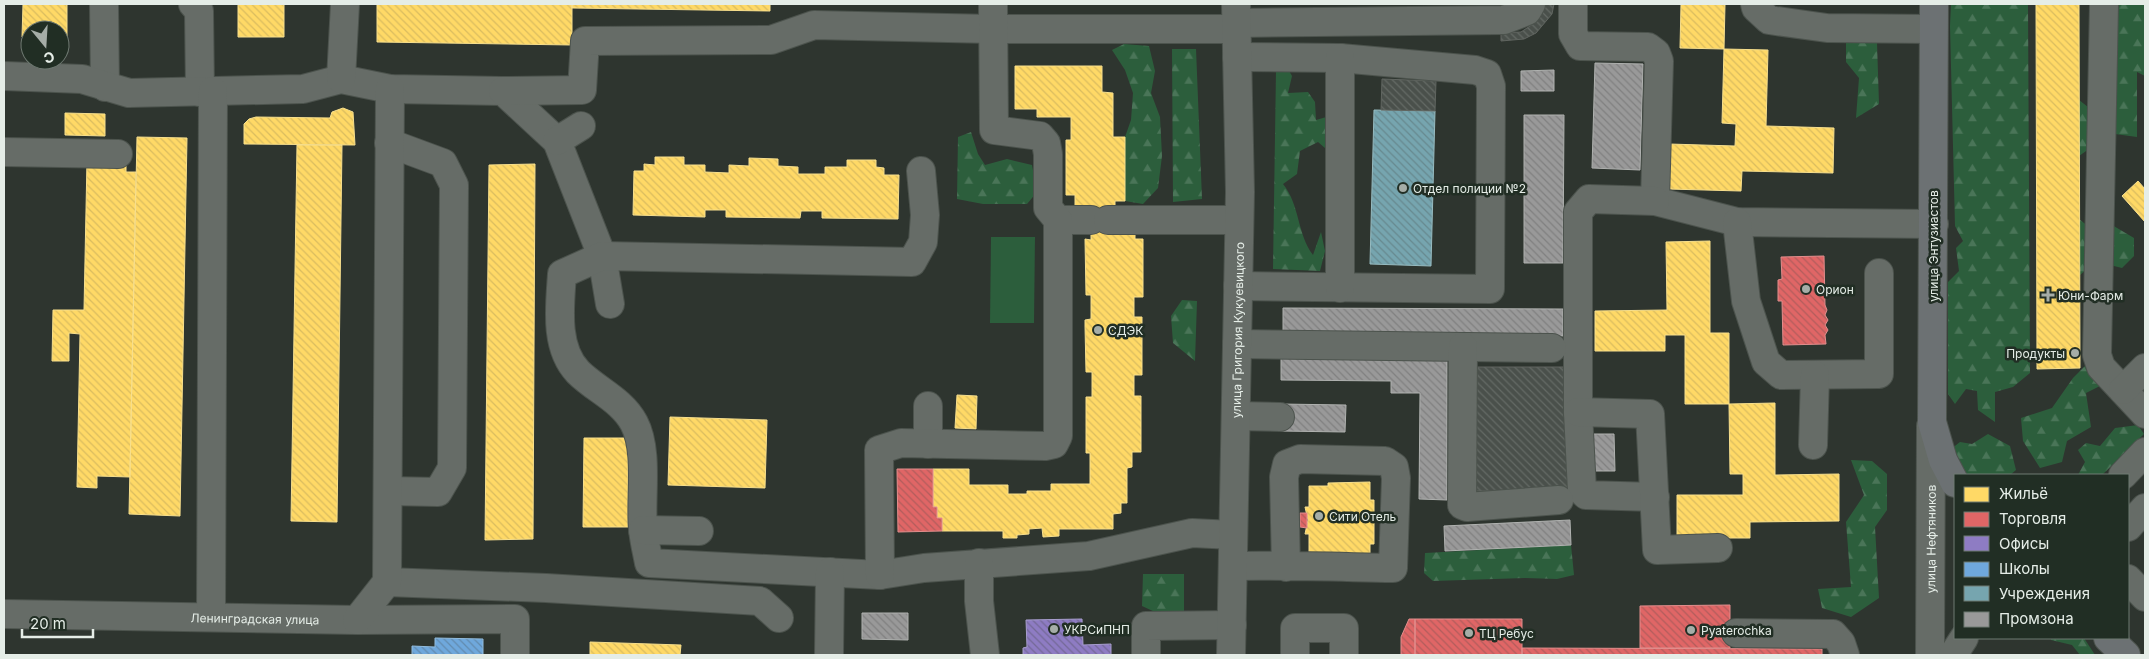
<svg xmlns="http://www.w3.org/2000/svg" width="2149" height="659" font-family="Inter,sans-serif">
<defs>
<pattern id="forest-firs" width="22" height="20" patternUnits="userSpaceOnUse" patternTransform="scale(1.25)"><rect width="22" height="20" fill="#2c5e3c"/><path d="M5 1l3.5 6h-7zM16 11l3.5 6h-7z" fill="#4a7558"/></pattern>
<pattern id="homes-back-hatch" width="6" height="6" patternUnits="userSpaceOnUse" patternTransform="scale(1.25)"><rect width="6" height="6" fill="#ffd966"/><path d="M-1 5l2 2M0 0l6 6M5-1l2 2" fill="none" stroke="#dabc5f"/></pattern>
<pattern id="shops-back-hatch" width="6" height="6" patternUnits="userSpaceOnUse" patternTransform="scale(1.25)"><rect width="6" height="6" fill="#e06666"/><path d="M-1 5l2 2M0 0l6 6M5-1l2 2" fill="none" stroke="#b25d5c"/></pattern>
<pattern id="offices-back-hatch" width="6" height="6" patternUnits="userSpaceOnUse" patternTransform="scale(1.25)"><rect width="6" height="6" fill="#8e7cc3"/><path d="M-1 5l2 2M0 0l6 6M5-1l2 2" fill="none" stroke="#746997"/></pattern>
<pattern id="schools-back-hatch" width="6" height="6" patternUnits="userSpaceOnUse" patternTransform="scale(1.25)"><rect width="6" height="6" fill="#6fa8dc"/><path d="M-1 5l2 2M0 0l6 6M5-1l2 2" fill="none" stroke="#628baf"/></pattern>
<pattern id="public-back-hatch" width="6" height="6" patternUnits="userSpaceOnUse" patternTransform="scale(1.25)"><rect width="6" height="6" fill="#76a5af"/><path d="M-1 5l2 2M0 0l6 6M5-1l2 2" fill="none" stroke="#67898f"/></pattern>
<pattern id="industry-back-hatch" width="6" height="6" patternUnits="userSpaceOnUse" patternTransform="scale(1.25)"><rect width="6" height="6" fill="#999"/><path d="M-1 5l2 2M0 0l6 6M5-1l2 2" fill="none" stroke="#808080"/></pattern>
<pattern id="building-back-hatch" width="6" height="6" patternUnits="userSpaceOnUse" patternTransform="scale(1.25)"><rect width="6" height="6" fill="#4a504b"/><path d="M-1 5l2 2M0 0l6 6M5-1l2 2" fill="none" stroke="#646a65"/></pattern>
</defs>
<rect width="100%" height="100%" fill="#2e352f"/>
<path fill="url(#forest-firs)" d="M1951 4H2028L2030 373 2013 387 1995 392V422L1978 410 1977 391 1966 389 1955 404 1948 394V282L1959 271 1956 248 1963 241 1955 226 1950 26Z
M2110 4H2145V76L2137 72V137L2115 134 2108 85Z
M1846 42 1877 43 1879 104 1856 118 1859 78 1846 62Z
M1124 44 1149 46 1155 71 1151 93 1160 117 1162 156 1158 188 1143 204 1125 201V137L1131 120 1133 93 1125 70 1112 50Z
M1172 49H1196L1202 199 1173 202Z
M1288 69 1292 76 1288 93 1308 92 1315 102 1316 120 1330 116 1325 148 1318 142 1300 151 1297 174 1283 184C1300 205 1297 234 1313 255L1321 232 1325 251 1320 271 1273 269 1276 71Z
M2079 100 2097 114 2096 144 2079 156Z
M971 132 978 154 985 165 1007 159 1032 165 1037 192 1027 204H983L957 199 958 137Z
M2079 219 2094 231V263L2080 275Z
M2112 225 2134 238V256L2122 268 2110 265Z
M1182 300 1197 301 1195 361 1173 343 1171 316Z
M2089 362 2104 384 2086 393 2091 427 2067 441 2062 462 2040 468 2023 441 2021 418 2052 408 2073 378Z
M2138 425 2144 434 2102 475H2078L2085 462 2078 450 2086 443 2100 446 2115 428Z
M1988 434 2010 446 2016 470 2010 475H1964L1951 449 1960 442 1972 444Z
M1851 460 1872 461 1887 474V510L1875 527 1879 598 1851 617 1822 608 1818 589 1851 587 1846 522 1864 495Z
M1571 545 1574 575 1557 579 1525 578 1433 581 1424 573 1425 553Z
M1143 574H1184V615L1168 618 1142 606Z
M2051 638H2084L2095 655H2080L2072 645 2051 640Z"/>
<path fill="#2c5e3c" d="M991 237H1035L1034 323H990Z"/>
<path fill="url(#homes-back-hatch)" stroke="#f7df8d" d="M23 4H67V37H60V30H30V37H22Z
M238 4H284V37H238Z
M377 4H572V45L377 42Z
M572 4H770V11L572 8Z
M1681 4H1725L1724 49 1680 48Z
M2036 4H2079L2080 368 2037 369Z
M1724 49 1768 50 1766 126 1834 128 1833 173 1742 171 1741 191 1668 189 1669 144 1735 146 1736 124 1722 123Z
M1015 66H1102V92L1113 93V137H1125V201H1115V211L1135 227V239H1143V297H1134V317H1142V375H1134V396H1141V452H1132V467L1127 468V503H1121V513L1113 514V529H1059V536L1043 537 1042 528 1029 529V534L1017 535V538H1003V531H942V518H937V507H933V469H969V485H1008V494H1027V491H1051V484H1090V453H1086V397H1092V372H1086L1085 326V320L1091 319V295H1086L1085 239 1091 240V212L1075 211V195H1066V140H1071V117H1037V109H1015Z
M343 108 353 112 355 145 244 144V124L249 119 256 117 330 118 332 112Z
M65 113 105 114V136L65 135Z
M137 137 187 138 180 516 129 514Z
M297 145H342L337 522 291 521Z
M655 157H684V165H705V172L729 173V165L749 166V158L778 159V166L798 167V174H825V167H847V160H876V167L884 168V175H899L898 219 822 218V211H801L800 218 726 217V210H705V217L633 215 634 171H644V164L655 165Z
M87 160H126V172H136L130 477 97 476V488L77 487 80 334 69 333V361H52L53 310H84Z
M535 164 533 539 485 540 489 165Z
M2138 181 2145 189V222L2122 196Z
M1710 241V333H1729V404H1685V335H1665V351H1595V311L1667 310 1666 242Z
M957 395 977 396 976 429 955 428Z
M1775 403V475L1839 474V521L1750 522V538H1677V495H1743V474H1730L1729 404Z
M670 417 767 420 765 488 668 485Z
M584 438H628V527H583Z
M1370 482V500H1374V544H1370V559L1309 556V534H1305L1308 520 1305 507H1309V486H1328V483Z
M590 642 681 645 680 655H590Z"/>
<path fill="url(#shops-back-hatch)" stroke="#e28e8d" d="M1824 256 1825 305 1827 310 1825 315 1828 320 1825 325 1828 330 1825 335 1826 344 1783 345 1782 301H1778V280L1782 279 1781 257Z
M897 469H933V507H937V518H942V531L898 532Z
M1300 513H1307V528L1300 527Z
M1730 605V648H1640V606Z
M1409 619H1415V655H1401V637Z
M1415 619H1522V655H1415Z
M1522 648 1822 649V655H1522Z"/>
<path fill="url(#offices-back-hatch)" stroke="#a89ece" d="M1082 619 1083 645 1111 644V655H1023V648L1027 647 1026 620Z"/>
<path fill="url(#schools-back-hatch)" stroke="#92bddf" d="M435 638 483 639V655H412V646L435 647Z"/>
<path fill="url(#public-back-hatch)" stroke="#97bbc0" d="M1374 110 1435 111 1431 266 1370 264Z"/>
<path fill="url(#industry-back-hatch)" stroke="#b0b2b0" d="M1595 63 1643 64 1640 170 1592 168Z
M1554 70V91H1521V71Z
M1524 115H1564L1563 263H1524Z
M1283 308 1563 309V336L1283 333Z
M1281 355H1447V500L1419 499 1420 393H1391V381L1281 380Z
M1280 404 1346 405 1345 432 1280 431Z
M1593 434H1614L1615 471H1593Z
M1570 520 1571 545 1445 551 1444 526Z
M862 613H908V640L862 639Z"/>
<path fill="url(#building-back-hatch)" stroke="#606560" d="M1546 4H1554L1552 14 1536 33 1524 39 1501 41V33L1521 32 1533 24 1541 15Z
M1382 79 1436 81 1435 111 1381 110Z
M1477 367H1564L1569 490 1475 491Z"/>
<g fill="none" stroke-linecap="round" stroke-linejoin="round">
<defs>
<g id="minor">
<path d="M104 4 105 87"/>
<path d="M193 4 199 11 200 92"/>
<path d="M1573 4V34L1580 46 1648 47 1656 53 1659 61 1655 201 1737 222 1934 224"/>
<path d="M1755 4 1756 8 1769 20 1827 28 1933 29"/>
<path d="M2104 4 2097 355 2101 367 2145 414"/>
<path d="M1236 23 1504 20 1527 11 1531 4"/>
<path d="M1237 57 1340 58 1475 70 1487 74 1491 86 1490 289 1238 286"/>
<path d="M1340 58V288"/>
<path d="M4 76 82 79 129 93 303 89 341 79 390 89 503 91 557 141 602 256 610 304"/>
<path d="M341 79 345 4"/>
<path d="M503 91 582 90 585 41 771 40 814 25 992 29H1237"/>
<path d="M557 141 581 126"/>
<path d="M4 152 118 154"/>
<path d="M921 171 925 215 923 242 912 262 602 256 562 274C560 305 554 347 578 372 596 390 622 400 634 423 649 451 640 499 643 529 644 541 647 552 649 563L880 575 924 568 1089 556 1192 533 1233 535"/>
<path d="M1655 201 1589 199 1578 212V412L1582 491 1586 495 1655 497"/>
<path d="M1058 220H1091"/>
<path d="M1108 220H1239"/>
<path d="M1737 222 1746 301 1766 362 1781 375 1879 374V273"/>
<path d="M1237 344 1552 348"/>
<path d="M1463 347 1462 505 1467 507 1559 500"/>
<path d="M2123 390 2145 368"/>
<path d="M928 406V444"/>
<path d="M1578 412 1650 414 1657 550 1718 548"/>
<path d="M1236 416 1280 417"/>
<path d="M1813 445 1815 375"/>
<path d="M2123 475 2145 452"/>
<path d="M388 491 438 492 452 468 454 185 443 163 389 143"/>
<path d="M2128 527 2145 508"/>
<path d="M643 530 699 531"/>
<path d="M979 563V601L985 655"/>
<path d="M1233 566C1286 565 1340 567 1393 568L1396 478 1394 467 1385 461 1300 459 1287 464 1284 477 1286 567"/>
<path d="M880 575 879 450 901 443 1045 446 1054 444 1058 436V220L1048 208V154L1046 143 1040 136 994 130 993 4"/>
<path d="M2128 579 2145 597"/>
<path d="M387 582 546 588 760 601 779 618"/>
<path id="s1" d="M4 614 357 620 515 619V655"/>
<path d="M211 617 213 91"/>
<path d="M357 620 387 582 390 89"/>
<path d="M1736 633 1833 634 1841 643 1845 655"/>
<path d="M829 655 830 572"/>
<path d="M1146 655V626L1232 625"/>
<path id="s2" d="M1231 655 1240 192 1236 4"/>
<path d="M1295 655V628H1344V655"/>
<path id="s3" d="M1930 655 1931 426"/>
<path d="M1953 655 1964 638"/>
</g>
<path id="major" d="M1934 4 1932 422 1943 460 1955 483
M2108 638 2126 655"/>
</defs>
<use href="#minor" stroke="#4c534d" stroke-width="30"/>
<use href="#major" stroke="#4c534d" stroke-width="30"/>
<use href="#minor" stroke="#666c67" stroke-width="28"/>
<use href="#major" stroke="#6c7173" stroke-width="28"/>
</g>
<g fill="#a5ada7" stroke="#212e24" stroke-width="2">
<circle cx="1403" cy="188" r="5"/>
<circle cx="1806" cy="289" r="5"/>
<path d="M2045.5 287.5h5v5h5v5h-5v5h-5v-5h-5v-5h5z"/>
<circle cx="1098" cy="330" r="5"/>
<circle cx="2075" cy="353" r="5"/>
<circle cx="1319" cy="516" r="5"/>
<circle cx="1054" cy="629" r="5"/>
<circle cx="1691" cy="630" r="5"/>
<circle cx="1469" cy="633" r="5"/>
</g>
<g text-anchor="middle" dominant-baseline="central" stroke-width="5" stroke-linejoin="round" paint-order="stroke">
<g font-size="12" fill="#e5ede7" stroke="#212e24" text-anchor="start">
<text x="1413" y="188">Отдел полиции №2</text>
<text x="1816" y="289">Орион</text>
<text x="2058" y="295">Юни-Фарм</text>
<text x="1108" y="330">СДЭК</text>
<text x="2065" y="353" text-anchor="end">Продукты</text>
<text x="1329" y="516">Сити Отель</text>
<text x="1064" y="629">УКРСиПНП</text>
<text x="1701" y="630">Pyaterochka</text>
<text x="1479" y="633">ТЦ Ребус</text>
</g>
<g font-size="12" fill="#e5ede7" stroke="#212e24">
<text transform="translate(1933 246) rotate(-90)">улица Энтузиастов</text>
<text stroke="none"><textPath href="#s2" startOffset="325">улица Григория Кукуевицкого</textPath></text>
<text stroke="none"><textPath href="#s3" startOffset="116">улица Нефтяников</textPath></text>
<text stroke="none"><textPath href="#s1" startOffset="251">Ленинградская улица</textPath></text>
</g>
</g>
<rect width="2149" height="659" fill="none" stroke="#e5ede7" stroke-width="10"/>
<rect x="1954" y="474" width="175" height="165" fill="#212e24" stroke="#6f7a72"/>
<rect x="1964" y="487" width="25" height="15" fill="#ffd966" stroke="#6f7a72"/>
<text x="1999" y="499" font-size="15" fill="#e5ede7">Жильё</text>
<rect x="1964" y="512" width="25" height="15" fill="#e06666" stroke="#6f7a72"/>
<text x="1999" y="524" font-size="15" fill="#e5ede7">Торговля</text>
<rect x="1964" y="536" width="25" height="15" fill="#8e7cc3" stroke="#6f7a72"/>
<text x="1999" y="549" font-size="15" fill="#e5ede7">Офисы</text>
<rect x="1964" y="562" width="25" height="15" fill="#6fa8dc" stroke="#6f7a72"/>
<text x="1999" y="574" font-size="15" fill="#e5ede7">Школы</text>
<rect x="1964" y="586" width="25" height="15" fill="#76a5af" stroke="#6f7a72"/>
<text x="1999" y="599" font-size="15" fill="#e5ede7">Учреждения</text>
<rect x="1964" y="612" width="25" height="15" fill="#999999" stroke="#6f7a72"/>
<text x="1999" y="624" font-size="15" fill="#e5ede7">Промзона</text>
<g transform="translate(45 45) rotate(162)"><circle r="24" fill="#212e24" stroke="#6f7a72"/>
<path d="M0-4L9 19L0 12L-9 19Z" fill="#a5ada7"/>
<text y="-8" font-size="14" font-weight="bold" text-anchor="middle" fill="#e5ede7">С</text>
</g>
<path d="M22 629v8h71v-8" fill="none" stroke="#e5ede7" stroke-width="2.5"/>
<text x="30" y="629" font-size="15" fill="#e5ede7" stroke="#212e24" stroke-width="4" paint-order="stroke">20 m</text>
</svg>
